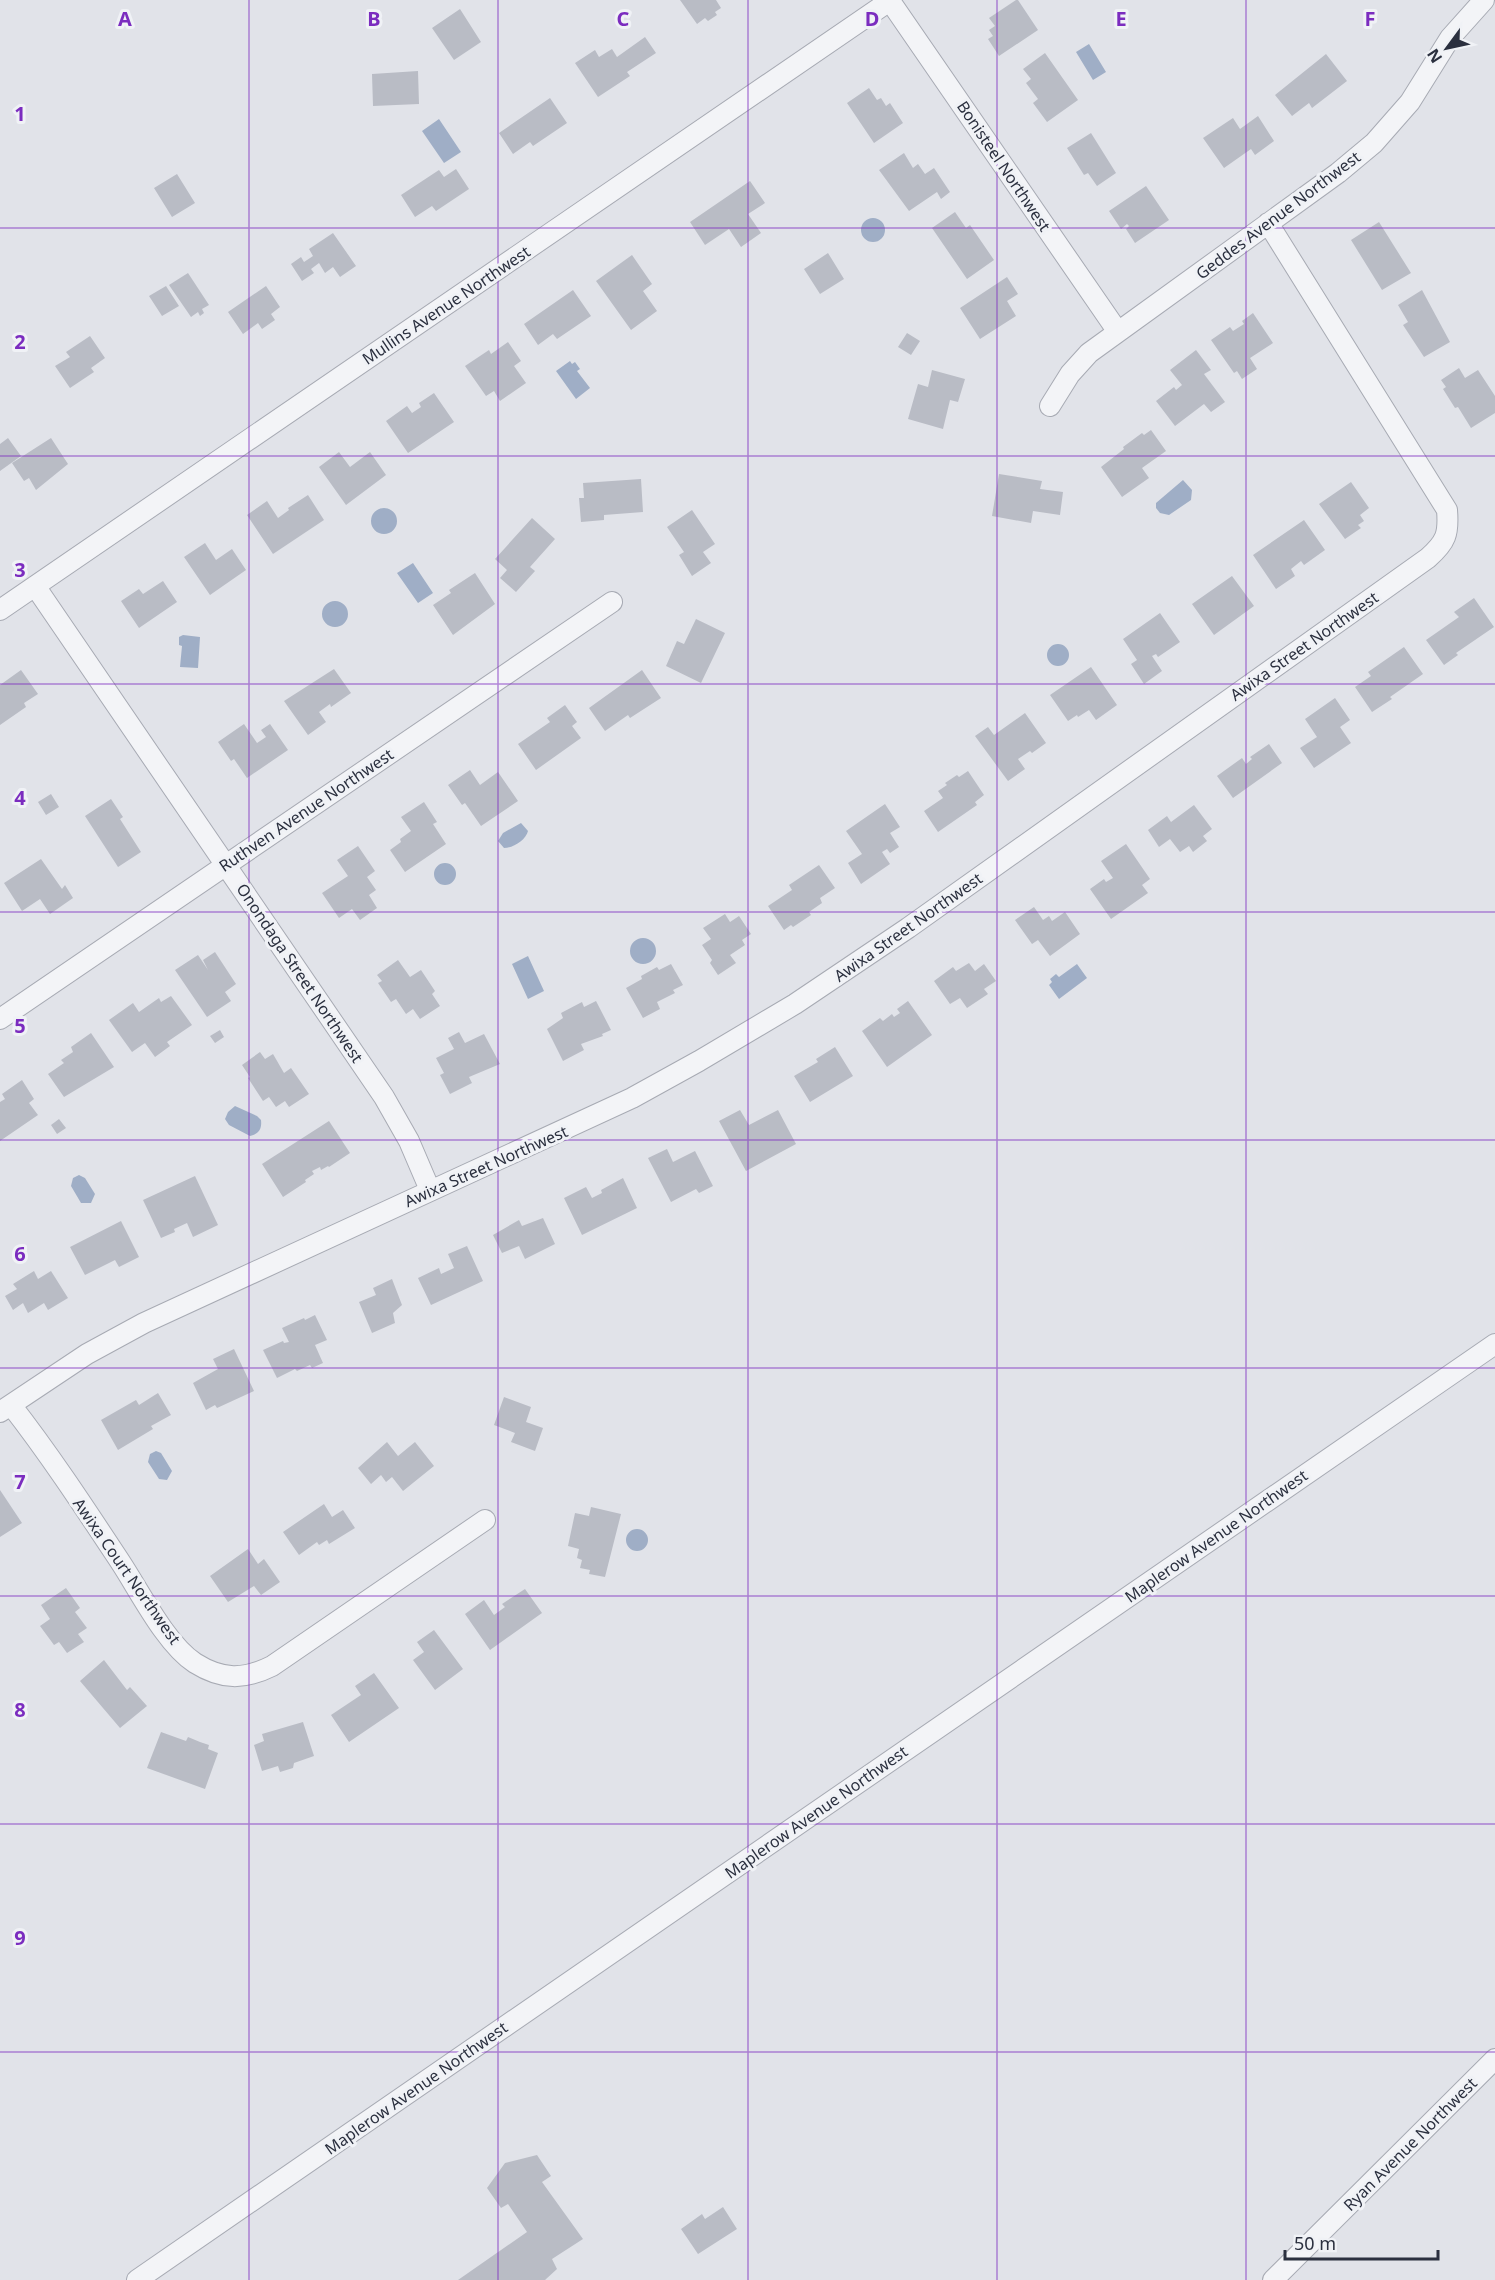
<svg xmlns="http://www.w3.org/2000/svg" width="1495" height="2280" font-family="'Noto Sans',sans-serif">
<rect width="100%" height="100%" fill="#e1e3e9"/>
<path fill="#9faec6" d="M1089 44 1106 72 1093 80 1076 52Z
M439 119 461 152 444 163 422 131Z
M861 230a12 12 0 1 1 24 0a12 12 0 1 1-24 0Z
M570 361 572 364 575 362 580 369 577 371 590 388 576 399 556 371Z
M1183 480 1192 490 1191 500 1169 515 1160 513 1156 508V503Z
M371 521a13 13 0 1 1 26 0a13 13 0 1 1-26 0Z
M413 563 433 593 418 603 397 573Z
M322 614a13 13 0 1 1 26 0a13 13 0 1 1-26 0Z
M183 635 200 637 198 668 180 667 182 646 179 645V637Z
M1047 655a11 11 0 1 1 22 0a11 11 0 1 1-22 0Z
M521 823 528 831C526 840 513 848 504 848L498 841 503 833Z
M434 874a11 11 0 1 1 22 0a11 11 0 1 1-22 0Z
M630 951a13 13 0 1 1 26 0a13 13 0 1 1-26 0Z
M528 956 544 991 528 999 512 964Z
M1077 964 1087 978 1059 999 1049 985 1052 982 1050 979 1056 974 1059 977Z
M235 1106 257 1116 261 1120C262 1129 259 1134 250 1136L229 1125 225 1119 228 1112Z
M79 1175 85 1178 95 1194 91 1203H81L71 1186 73 1178Z
M156 1451 161 1453 172 1471 167 1480 159 1479 148 1462 150 1454Z
M626 1540a11 11 0 1 1 22 0a11 11 0 1 1-22 0Z"/>
<path fill="#b9bcc5" d="M680 0H716L721 8 715 12 717 15 708 21 705 18 697 24Z
M1016 0H1018L1038 30 999 56 988 39 993 36 989 30 995 26 989 18Z
M460 9 481 42 454 60 432 28Z
M645 37 656 53 627 72 630 76 598 97 575 63 595 50 599 57 612 49 617 57Z
M1045 53 1078 100 1047 122 1033 103 1038 99 1026 83 1031 79 1023 69Z
M1326 54 1347 81 1312 108 1309 103 1292 116 1275 95Z
M418 71 419 104 373 106 372 74Z
M869 88 877 100 881 98 886 106 890 103 903 123 874 143 847 103Z
M550 98 567 123 533 146 530 142 513 154 499 133Z
M1258 116 1274 141 1255 155 1251 149 1224 168 1203 138 1233 118 1240 129Z
M1091 133 1116 173 1097 186 1088 173 1084 175 1067 148Z
M904 153 913 168 918 164 925 174 934 168 950 192 941 199 937 192 909 211 879 170Z
M456 169 469 189 436 211 432 206 415 217 401 195 439 170 444 177Z
M177 174 195 203 172 217 154 188Z
M750 181 765 203 748 214 761 233 741 247 729 229 705 245 690 222Z
M1146 186 1169 220 1135 243 1126 229 1129 226 1127 224 1121 229 1109 211Z
M955 212 966 228 970 225 994 260 967 279 932 228Z
M1379 222 1411 273 1382 290 1351 240Z
M333 233 356 266 340 277 333 267 325 273 319 263 311 269 314 273 302 281 291 264 301 257 304 262 313 256 309 249Z
M828 253 844 279 820 294 804 269Z
M632 255 652 284 643 291 657 311 631 330 596 281Z
M188 273 209 305 202 309 204 313 200 316 198 312 191 317 169 285Z
M1007 277 1018 294 1007 301 1016 316 980 339 960 308Z
M166 286 179 306 162 316 149 296Z
M266 286 280 307 271 314 275 320 262 329 258 323 243 334 228 312Z
M573 290 591 316 557 339 553 334 538 345 524 324Z
M1422 290 1450 342 1424 357 1403 325 1408 322 1398 305Z
M1253 313 1273 343 1250 358 1257 369 1242 379 1237 371 1234 373 1211 340 1230 327 1233 331 1244 324 1242 321Z
M907 333 920 341 911 355 898 347Z
M90 336 105 358 91 368 94 372 70 388 55 366 70 357 66 352Z
M508 342 521 361 514 366 526 383 500 401 494 391 486 396 465 366 489 350 491 354Z
M1196 350 1211 370 1204 374 1225 402 1211 412 1204 404 1175 426 1156 401 1174 387 1176 390 1182 385 1170 370Z
M1459 368 1465 378 1478 370 1495 396V413L1471 428 1458 407 1455 408 1443 389 1446 387 1441 380Z
M932 370 965 379 958 402 950 400 943 429 908 419 918 384 928 387Z
M434 393 454 422 408 453 386 421 407 406 412 413 421 407 419 403Z
M1151 430 1166 451 1142 468 1149 478 1122 497 1101 467 1124 449 1123 447 1142 433 1144 435Z
M8 438 21 456 0 471V444Z
M51 438 68 464 36 490 29 478 24 481 12 463Z
M339 452 350 467 370 452 386 475 346 505 319 467Z
M999 474 1042 481 1040 489 1063 492 1060 515 1033 511 1031 523 992 516Z
M641 479 643 512 604 515V520L581 522 579 498H584L583 483Z
M1351 482 1369 508 1360 515 1364 521 1358 525 1361 528 1345 539 1319 504Z
M308 495 324 520 273 554 247 515 267 501 278 518 289 510 288 508Z
M692 510 715 544 703 552 711 563 692 576 679 555 684 552 667 527Z
M532 518 555 539 530 567 535 571 516 592 500 578 507 570 495 559Z
M1304 520 1325 550 1304 565 1301 561 1291 569 1295 576 1276 589 1253 555Z
M205 543 216 560 232 549 246 570 210 595 184 557Z
M475 573 495 604 453 635 433 605 451 593 449 590Z
M1232 576 1254 606 1214 635 1192 604Z
M163 581 177 602 139 628 121 601 139 589 143 594Z
M1474 598 1494 627 1456 653 1458 655 1444 665 1426 640 1459 617 1454 612Z
M1160 613 1180 642 1158 657 1156 654 1152 656 1162 671 1144 684 1131 664 1137 660 1123 639Z
M696 619 725 633 701 683 666 666 677 641 684 644Z
M1404 647 1423 674 1390 697 1392 699 1372 712 1355 687 1371 676 1368 672Z
M1091 667 1117 705 1096 720 1089 710 1078 717 1077 715 1068 721 1050 695Z
M334 669 351 693 331 707 330 704 319 712 326 722 308 735 284 701Z
M21 670 38 694 24 703 26 707 0 725V685Z
M642 670 661 698 630 718 628 715 605 731 589 708Z
M1335 698 1350 720 1340 727 1351 743 1314 768 1300 748 1317 737 1305 719Z
M565 705 577 722 572 726 581 738 536 770 518 744 550 722 547 718Z
M1025 713 1046 743 1032 753 1030 751 1018 759 1025 769 1008 781 975 736 988 727 994 735Z
M244 724 257 743 266 737 261 730 270 724 288 750 247 778 234 759 231 761 218 742Z
M1269 744 1282 763 1233 798 1217 776 1242 758 1246 764 1252 759 1250 757Z
M470 770 480 785 498 772 518 801 481 826 465 803 462 805 448 785Z
M968 771 984 795 975 802 977 805 938 832 924 811 943 798 938 791 947 785 945 783 957 775 959 777Z
M51 794 59 807 46 815 38 802Z
M111 799 123 817 120 819 141 852 118 867 85 816Z
M424 802 437 822 433 824 446 844 405 872 390 850 401 842 400 839 411 831 401 817Z
M885 804 900 827 890 833 899 847 890 853 887 849 882 852 890 864 861 884 848 863 862 854 846 831Z
M1194 805 1212 829 1203 836 1207 841 1193 852 1189 846 1180 852 1170 839 1159 847 1148 830 1167 816 1171 822Z
M1126 844 1150 879 1142 885 1148 893 1111 919 1090 889 1104 879 1106 882 1113 878 1101 861Z
M358 846 375 871 367 877 376 890 369 895 377 908 360 920 352 909 339 918 322 893 348 876 337 860Z
M41 859 62 889 65 885 73 898 50 914 40 899 22 911 4 883Z
M819 865 835 888 820 898 822 903 809 912 811 915 793 927 791 925 784 930 768 906 792 890 789 885Z
M1034 907 1043 920 1049 916 1052 921 1065 912 1080 934 1050 956 1038 940 1032 944 1015 920Z
M725 914 730 922 739 916 751 934 742 940 745 945 730 955 736 963 718 975 710 963 712 960 702 945 711 939 703 928Z
M215 952 236 984 225 992 231 1001 207 1017 175 970 198 955 208 970 203 960Z
M398 960 410 977 421 970 435 991 432 994 440 1006 420 1019 413 1009 406 1014 396 999 391 1002 378 983 382 981 377 975Z
M969 963 975 971 984 964 996 981 984 989 988 994 967 1008 960 998 950 1004 934 981 953 967 956 971Z
M671 964 683 985 673 990 675 993 657 1002 660 1009 643 1018 626 988 642 979 641 976 657 967 659 970Z
M171 996 192 1025 167 1042 170 1046 155 1057 145 1043 132 1052 109 1020 133 1003 139 1012 159 998 161 1002Z
M596 1001 611 1030 602 1034 603 1036 581 1044 584 1050 563 1061 547 1029 563 1018 561 1013 582 1002 584 1007Z
M908 1001 932 1035 887 1067 862 1031 880 1018 883 1021 892 1014 894 1017 900 1013 897 1009Z
M220 1030 224 1037 215 1043 210 1036Z
M459 1032 465 1043 484 1034 500 1064 469 1077 472 1083 450 1094 440 1075 444 1073 436 1058 454 1049 448 1038Z
M91 1033 114 1067 64 1097 48 1074 64 1063 61 1060 73 1052 71 1047Z
M835 1047 853 1076 810 1102 794 1076 818 1062 816 1059Z
M260 1052 265 1059 273 1054 284 1073 291 1068 309 1094 289 1107 285 1101 276 1107 269 1097 263 1101 248 1078 250 1077 242 1065Z
M22 1080 34 1099 29 1103 38 1115 0 1141V1102L5 1099 2 1094Z
M740 1110 749 1125 778 1110 796 1144 746 1171 719 1121Z
M59 1119 66 1128 57 1134 51 1125Z
M329 1121 350 1153 329 1167 328 1166 321 1170 320 1167 312 1171 314 1174 305 1180 306 1182 283 1197 262 1164Z
M667 1149 673 1162 695 1151 713 1186 699 1193 696 1189 671 1202 648 1158Z
M195 1176 218 1225 193 1237 187 1223 174 1229 175 1232 161 1238 143 1200Z
M623 1178 637 1208 582 1235 564 1198 586 1187 592 1198 602 1193 601 1190Z
M543 1218 555 1244 525 1259 519 1246 502 1253 493 1235 519 1220 522 1226Z
M121 1221 139 1257 119 1267 115 1260 85 1275 70 1247Z
M467 1246 483 1281 431 1305 418 1278 439 1268 441 1274 454 1268 448 1254Z
M34 1271 38 1279 51 1271 68 1298 48 1310 44 1303 28 1313 23 1303 13 1310 5 1296 17 1289 13 1284Z
M392 1279 402 1305 393 1313 395 1323 372 1333 359 1302 376 1295 373 1288Z
M315 1315 327 1340 315 1345 323 1363 312 1368 310 1365 297 1371 295 1369 277 1378 263 1350 283 1341 284 1343 289 1342 282 1328 304 1318 305 1320Z
M234 1349 254 1391 217 1408 215 1405 206 1410 193 1383 218 1369 213 1359Z
M158 1393 171 1415 151 1426 153 1429 118 1450 101 1420 136 1400 139 1405Z
M504 1397 531 1407 526 1422 543 1428 535 1451 511 1442 515 1433 494 1425Z
M387 1442 398 1456 415 1442 434 1466 403 1491 392 1477 386 1482 381 1475 371 1484 358 1468Z
M0 1490 22 1523 0 1537Z
M324 1504 332 1517 343 1510 355 1528 329 1544 327 1540 319 1545 317 1542 299 1555 283 1532Z
M591 1507 621 1514 605 1577 589 1574 590 1570 580 1568 582 1560 577 1558 579 1549 568 1546 575 1513 589 1516Z
M248 1549 258 1564 264 1559 280 1582 261 1595 254 1586 228 1602 210 1576Z
M66 1588 80 1608 75 1612 87 1628 78 1634 84 1642 67 1653 59 1642 54 1645 40 1626 50 1619 41 1605Z
M525 1589 542 1613 490 1650 465 1614 484 1600 494 1615 505 1607 502 1604Z
M434 1630 463 1669 435 1690 413 1660 424 1652 417 1642Z
M104 1660 127 1690 130 1687 147 1706 120 1728 80 1681Z
M374 1673 399 1708 349 1742 331 1715 361 1695 355 1686Z
M303 1722 314 1756 294 1763 293 1768 280 1772 278 1766 262 1771 254 1745 264 1741 262 1734Z
M161 1732 186 1741 188 1737 200 1742 209 1745 208 1749 218 1753 205 1789 147 1768Z
M537 2155 551 2176 542 2182 583 2239 552 2259 557 2269 545 2280H458L527 2232 508 2204 501 2208 487 2188 505 2163Z
M723 2207 737 2229 698 2254 681 2229 702 2214 705 2219Z"/>
<g fill="none" stroke-linecap="round" stroke-linejoin="round">
<defs>
<path id="minor" d="M890 1 1118 332
M1050 406 1070 374 1089 353 1338 173 1374 143 1410 102 1450 38 1484 0
M35 586 384 1097 409 1141 430 1190
M0 610 891 0
M0 1019 612 602
M11 1405C50 1455 86 1510 121 1563 140 1592 166 1644 195 1663 222 1680 244 1680 272 1666L485 1520
M0 1412 87 1354 144 1323 632 1098 699 1061 795 1004 908 928 1428 558C1446 542 1449 534 1447 510L1268 223
M137 2280 1495 1344
M1273 2280 1495 2059"/>
</defs>
<use href="#minor" stroke="#a7aab3" stroke-width="22"/>
<use href="#minor" stroke="#f3f4f7" stroke-width="20"/>
</g>
<path fill="none" stroke="#7b2cbf" stroke-width="1.5" stroke-opacity="0.55" d="M249 0V2280M498 0V2280M748 0V2280M997 0V2280M1246 0V2280M0 228H1495M0 456H1495M0 684H1495M0 912H1495M0 1140H1495M0 1368H1495M0 1596H1495M0 1824H1495M0 2052H1495"/>
<g text-anchor="middle" dominant-baseline="central" stroke-width="6" stroke-linejoin="round" paint-order="stroke">
<g font-size="16" fill="#2b303f" stroke="#f0f2f6">
<text transform="translate(1004 166) rotate(56)">Bonisteel Northwest</text>
<text transform="translate(1278 215) rotate(-37)">Geddes Avenue Northwest</text>
<text transform="translate(446 305) rotate(-34)">Mullins Avenue Northwest</text>
<text transform="translate(1304 646) rotate(-35)">Awixa Street Northwest</text>
<text transform="translate(306 810) rotate(-34)">Ruthven Avenue Northwest</text>
<text transform="translate(908 927) rotate(-35)">Awixa Street Northwest</text>
<text transform="translate(300 973) rotate(56)">Onondaga Street Northwest</text>
<text transform="translate(486 1166) rotate(-24)">Awixa Street Northwest</text>
<text transform="translate(1216 1536) rotate(-35)">Maplerow Avenue Northwest</text>
<text transform="translate(127 1571) rotate(55)">Awixa Court Northwest</text>
<text transform="translate(816 1812) rotate(-35)">Maplerow Avenue Northwest</text>
<text transform="translate(416 2088) rotate(-35)">Maplerow Avenue Northwest</text>
<text transform="translate(1410 2144) rotate(-45)">Ryan Avenue Northwest</text>
</g>
</g>
<g font-size="20" text-anchor="middle" font-weight="bold" fill="#7b2cbf" stroke="#f0f2f6" stroke-width="6" stroke-linejoin="round" paint-order="stroke">
<text x="125" y="26">A</text>
<text x="374" y="26">B</text>
<text x="623" y="26">C</text>
<text x="872" y="26">D</text>
<text x="1121" y="26">E</text>
<text x="1370" y="26">F</text>
<text x="20" y="121">1</text>
<text x="20" y="349">2</text>
<text x="20" y="577">3</text>
<text x="20" y="805">4</text>
<text x="20" y="1033">5</text>
<text x="20" y="1261">6</text>
<text x="20" y="1489">7</text>
<text x="20" y="1717">8</text>
<text x="20" y="1945">9</text>
</g>
<g transform="translate(1447 48) rotate(237)" stroke="#f0f2f6" stroke-width="4.5" paint-order="stroke">
<path d="M0-4.5L10 22L0 15L-10 22Z" fill="#2b303f"/>
<text y="-9" font-size="16" font-weight="bold" text-anchor="middle" fill="#2b303f">N</text>
</g>
<path d="M1285 2250v9h153v-9" fill="none" stroke="#2b303f" stroke-width="3"/>
<text x="1294" y="2250" font-size="18" fill="#2b303f" stroke="#f0f2f6" stroke-width="4.5" paint-order="stroke">50 m</text>
</svg>
